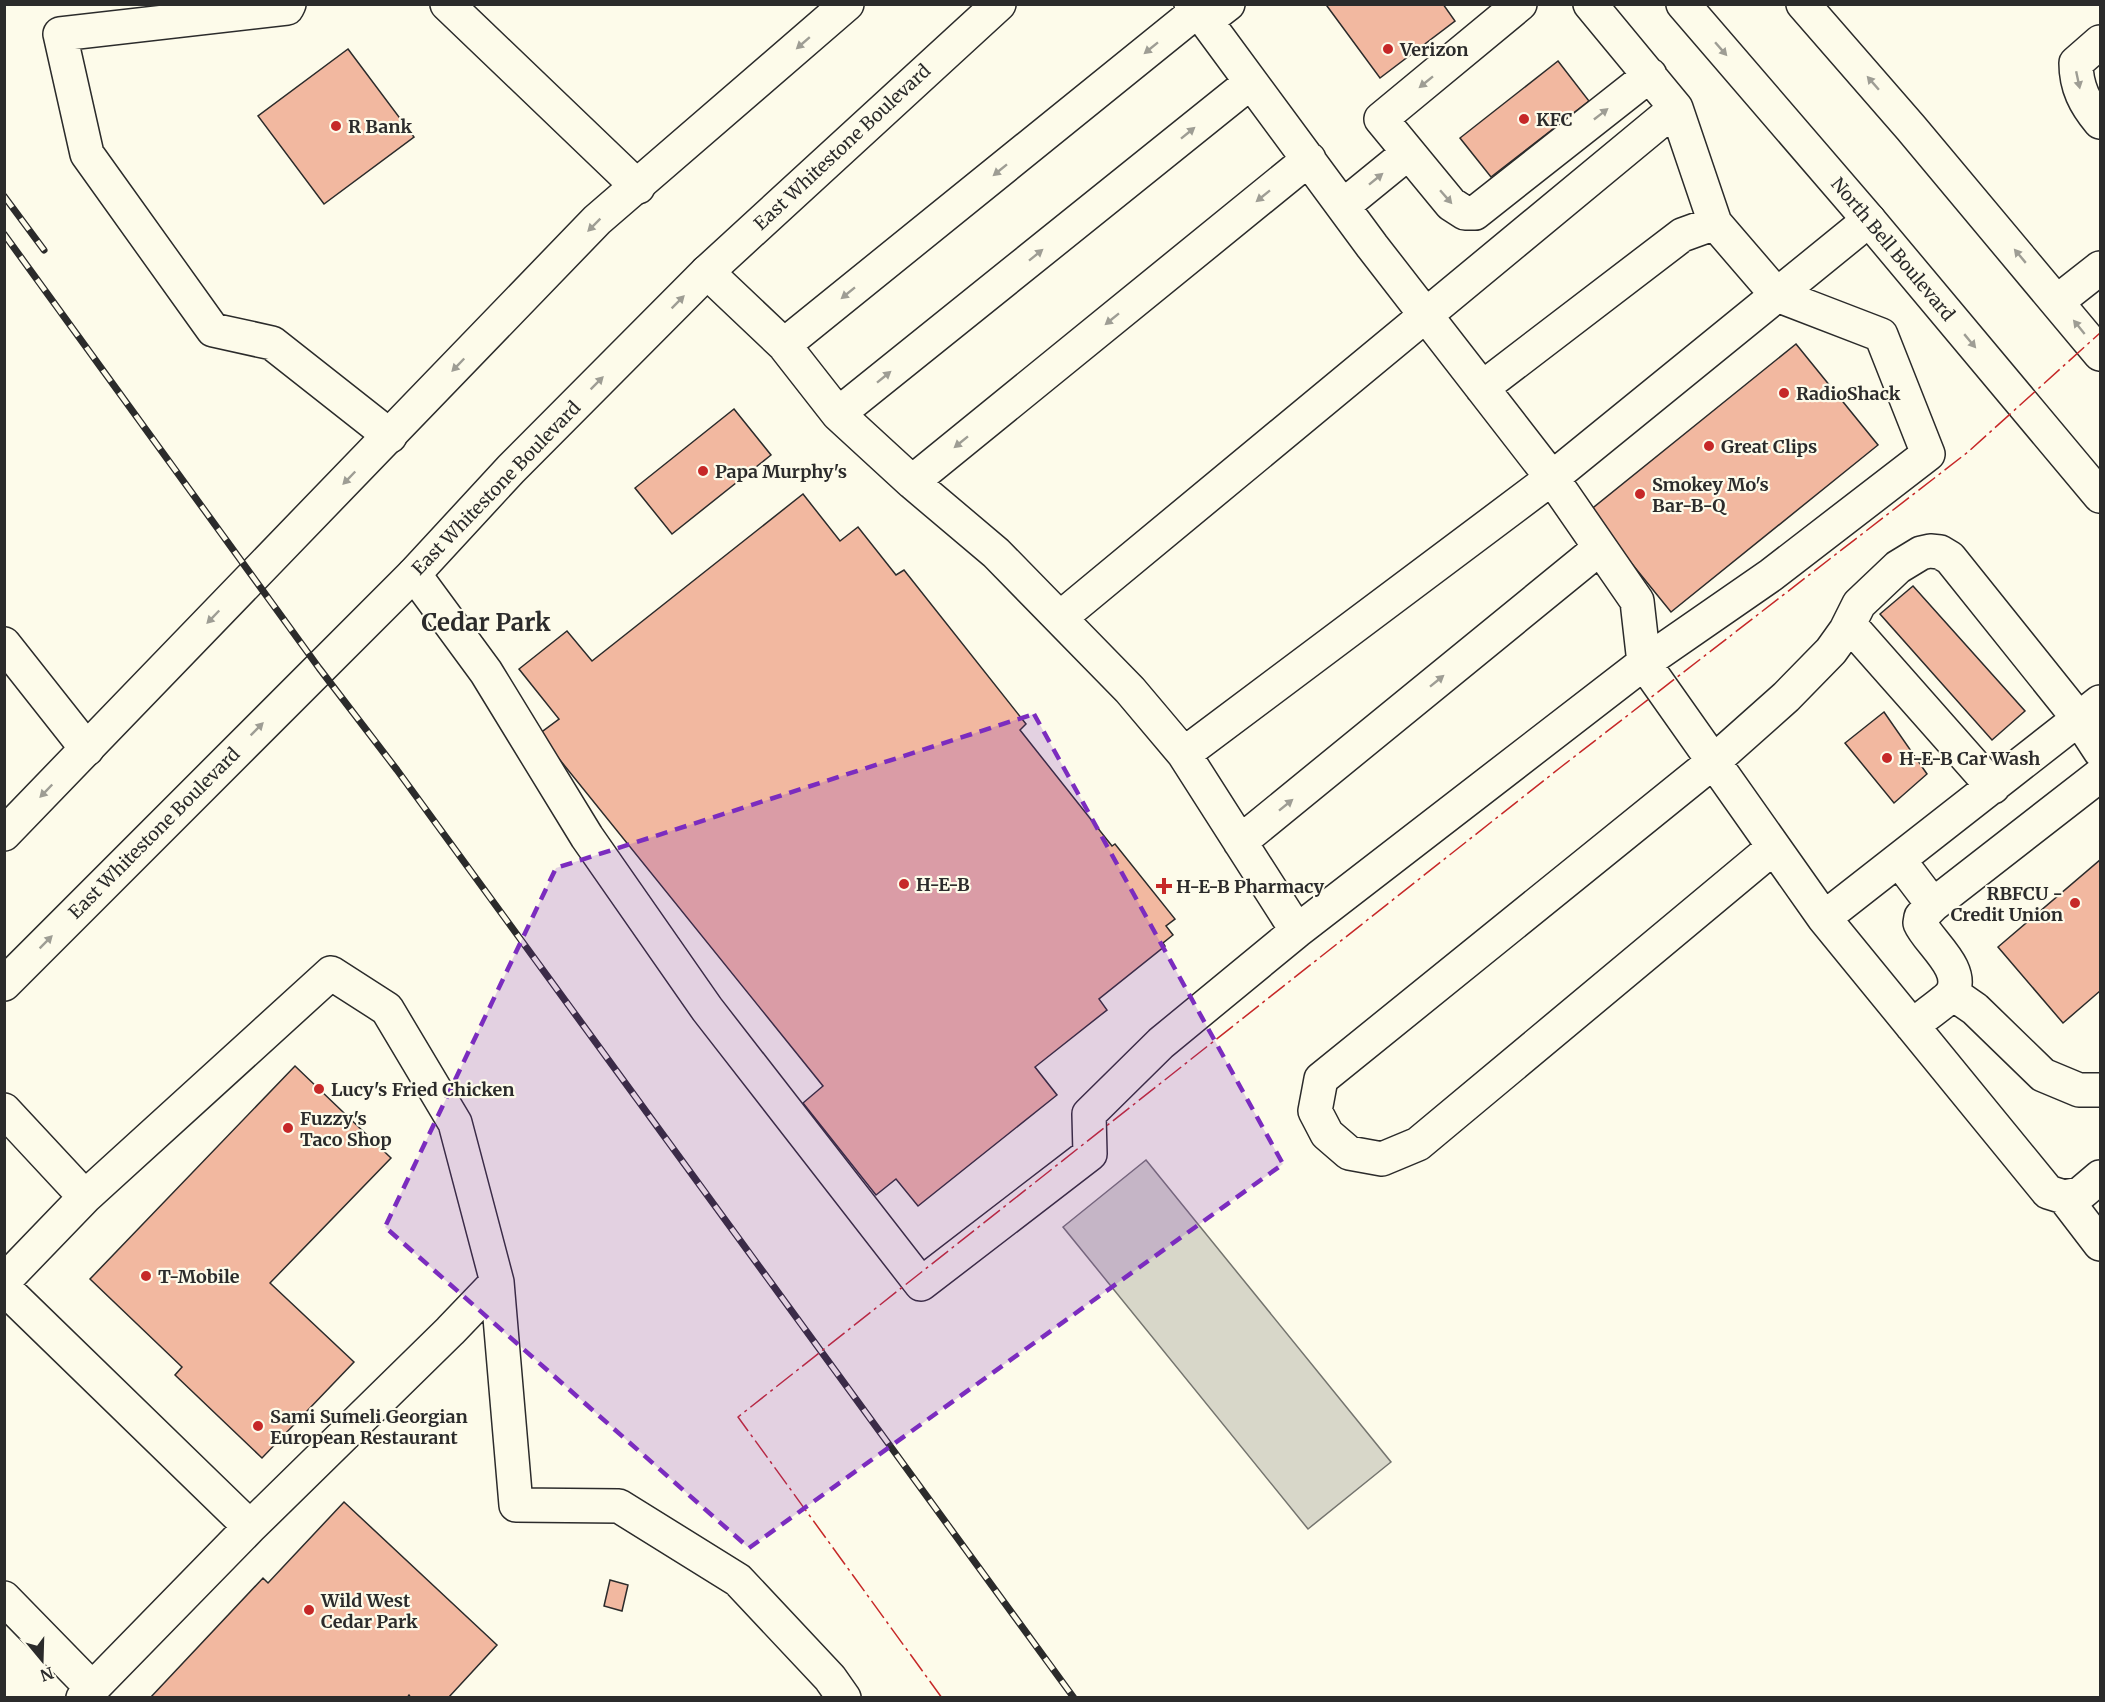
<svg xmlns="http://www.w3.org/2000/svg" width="2105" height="1702" font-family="Merriweather,serif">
<rect width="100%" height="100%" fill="#fdfbea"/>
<path fill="#d8d7c9" stroke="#74746e" stroke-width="1.5" d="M1146 1160 1391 1462 1308 1529 1063 1227Z"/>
<path fill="#f2b8a0" stroke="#2b2b2b" stroke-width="1.5" d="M1329 4H1443L1455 21 1380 78 1327 6Z
M348 49 414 137 324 204 258 116Z
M1558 61 1589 101 1491 177 1460 138Z
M1796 344 1878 445 1671 612 1589 511Z
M734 409 771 455 672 534 635 488Z
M803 494 840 541 858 527 896 575 904 570 1026 724 1020 730 1112 846 1115 844 1175 919 1166 926 1173 935 1163 943 1165 946 1099 999 1107 1010 1035 1067 1057 1095 918 1206 896 1179 876 1195 803 1103 823 1086 539 734 559 719 519 669 567 631 592 661Z
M1913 586 2025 711 1992 740 1880 614Z
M1884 712 1927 774 1894 803 1845 743Z
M2100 860V991L2063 1023 1998 947Z
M295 1066 391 1158 270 1283 354 1362 262 1458 175 1375 182 1367 90 1279Z
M344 1502 497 1645 448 1698H411L409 1695 407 1698H150L263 1578 268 1583Z
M610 1580 628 1585 622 1611 604 1606Z"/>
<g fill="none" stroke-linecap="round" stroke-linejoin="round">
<defs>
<path id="minor" d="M289 4 287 8 60 34 87 154 213 330 272 343 390 436
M447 4 638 187
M1191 4 1206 21 1372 246 1552 478 1637 601 1644 663 1771 575 1928 454 1881 335 1777 295 1715 223 1676 108 1590 4
M1520 4 1381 119 1451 204 1465 213H1475L1650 75
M1206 21 1228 4
M2100 42 2076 63C2076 87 2085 104 2100 122
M1343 206 1408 153
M707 272 784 345 838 414 912 482 996 553 1130 690 1184 754 1297 931 1644 663 1824 918 2048 1192 2064 1197 2100 1244
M2058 301 2100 268
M784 345 1197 11
M1482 388 1682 235 1715 223
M838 414 1251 82
M912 482 1309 159
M414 574 486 672 587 837 707 1009 921 1284 1090 1154 1089 1114 1161 1043 1297 931
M1060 618 1676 108
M1849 624 1993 787
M4 644 87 749
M1184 754 1552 478 1869 220
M1240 842 1600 548
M1774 847 1418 1144 1382 1159 1349 1153 1327 1134 1315 1111 1321 1079 1713 762 1786 697 1831 651 1846 630 1859 604 1898 567 1921 553 1930 551 1940 552 1950 558 2079 719 2100 751
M1899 860 1933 905 2100 775
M1824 918 2100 702
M1952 993 1975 1009 2043 1075 2079 1090H2100
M1912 1026C1920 1019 1948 1000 1952 993 1966 969 1928 942 1920 923L1921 917 1933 905
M4 1110 85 1197 4 1281
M85 1197 331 973 387 1009 455 1123 497 1282 450 1331 250 1527
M2064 1197 2080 1194 2100 1177
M497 1282 516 1505 619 1506 738 1580 830 1678 844 1698
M4 1288 250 1527 83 1698
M4 1598 91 1687"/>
<path id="major" d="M1683 4 1869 220 2100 496
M1803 4 1911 128 2100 354
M4 834 597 220 847 4
M4 984 414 574 511 469 707 272 999 4"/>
</defs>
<use href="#minor" stroke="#2b2b2b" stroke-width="36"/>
<use href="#major" stroke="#2b2b2b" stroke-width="36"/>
<use href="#minor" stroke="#fdfbea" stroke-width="33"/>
<use href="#major" stroke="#fdfbea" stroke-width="33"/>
<defs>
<path id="rail" d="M4 196 44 250
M4 234 319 668 397 770 1074 1698"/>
</defs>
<use href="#rail" stroke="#2b2b2b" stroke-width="7"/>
<use href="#rail" stroke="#fdfbea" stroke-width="4.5" stroke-dasharray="14" stroke-linecap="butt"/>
<path stroke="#c62828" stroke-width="1.5" stroke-dasharray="21 4.5 3 4.5" stroke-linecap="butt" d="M942 1698 738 1417 1561 767 1968 452 2100 333"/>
</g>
<defs><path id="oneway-solid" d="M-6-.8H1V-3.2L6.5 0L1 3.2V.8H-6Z" transform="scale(1.5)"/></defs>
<g fill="#9e9d94">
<use href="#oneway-solid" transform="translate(803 43) rotate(139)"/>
<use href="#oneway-solid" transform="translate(1151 48) rotate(141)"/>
<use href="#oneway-solid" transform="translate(1721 49) rotate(49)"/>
<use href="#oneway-solid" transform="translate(2078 80) rotate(78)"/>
<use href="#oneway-solid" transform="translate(1426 82) rotate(141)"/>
<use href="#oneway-solid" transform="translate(1873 83) rotate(-131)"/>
<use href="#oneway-solid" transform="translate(1601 114) rotate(-38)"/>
<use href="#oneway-solid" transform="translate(1188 133) rotate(-39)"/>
<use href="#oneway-solid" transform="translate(1000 170) rotate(141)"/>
<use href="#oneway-solid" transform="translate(1376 179) rotate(-39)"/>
<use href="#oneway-solid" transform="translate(1263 196) rotate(141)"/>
<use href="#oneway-solid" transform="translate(1446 197) rotate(49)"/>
<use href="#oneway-solid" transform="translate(594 225) rotate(135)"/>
<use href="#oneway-solid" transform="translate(1036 255) rotate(-39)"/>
<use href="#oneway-solid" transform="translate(2020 256) rotate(-130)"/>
<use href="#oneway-solid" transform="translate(848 293) rotate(141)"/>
<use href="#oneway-solid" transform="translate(678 302) rotate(-45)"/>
<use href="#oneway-solid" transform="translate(1112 319) rotate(141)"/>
<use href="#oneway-solid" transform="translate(2079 327) rotate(-129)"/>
<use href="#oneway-solid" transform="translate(1970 341) rotate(50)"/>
<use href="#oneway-solid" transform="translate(458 365) rotate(134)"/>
<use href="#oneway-solid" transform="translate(884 377) rotate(-39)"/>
<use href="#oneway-solid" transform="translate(597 383) rotate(-45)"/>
<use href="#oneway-solid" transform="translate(961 442) rotate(141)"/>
<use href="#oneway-solid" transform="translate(349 478) rotate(134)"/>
<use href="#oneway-solid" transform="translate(213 617) rotate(134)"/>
<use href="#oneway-solid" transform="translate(1437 681) rotate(-39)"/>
<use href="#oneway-solid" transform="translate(257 729) rotate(-45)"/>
<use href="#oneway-solid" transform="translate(46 791) rotate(134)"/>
<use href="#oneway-solid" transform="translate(1286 805) rotate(-39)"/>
<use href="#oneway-solid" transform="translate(46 942) rotate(-45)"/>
</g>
<path fill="#7b2cbf" fill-opacity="0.2" stroke="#7b2cbf" stroke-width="4.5" stroke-dasharray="12 8" stroke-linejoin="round" d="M1034 714 1283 1164 749 1548 385 1227 556 868Z"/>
<g fill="#c62828" stroke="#fdfbea" stroke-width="2">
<circle cx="1388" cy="49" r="6"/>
<circle cx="1524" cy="119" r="6"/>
<circle cx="336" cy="126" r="6"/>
<circle cx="1784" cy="393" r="6"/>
<circle cx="1709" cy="446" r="6"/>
<circle cx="703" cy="471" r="6"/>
<circle cx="1640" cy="494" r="6"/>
<circle cx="1887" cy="758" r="6"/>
<circle cx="904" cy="884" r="6"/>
<path d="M1161 877h6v6h6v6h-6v6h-6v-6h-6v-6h6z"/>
<circle cx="2075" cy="903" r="6"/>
<circle cx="319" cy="1089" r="6"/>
<circle cx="288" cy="1128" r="6"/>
<circle cx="146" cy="1276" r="6"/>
<circle cx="258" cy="1426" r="6"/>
<circle cx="309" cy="1610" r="6"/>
</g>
<g text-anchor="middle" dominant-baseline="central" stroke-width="4.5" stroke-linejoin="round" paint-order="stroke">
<g font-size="18" font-weight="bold" fill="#2b2b2b" stroke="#fdfbea" text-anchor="start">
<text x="1400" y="49">Verizon</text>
<text x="1536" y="119">KFC</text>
<text x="348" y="126">R Bank</text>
<text x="1796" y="393">RadioShack</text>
<text x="1721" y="446">Great Clips</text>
<text x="715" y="471">Papa Murphy's</text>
<text x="1652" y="484">Smokey Mo's<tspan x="1652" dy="21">Bar-B-Q</tspan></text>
<text x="1899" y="758">H-E-B Car Wash</text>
<text x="916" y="884">H-E-B</text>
<text x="1176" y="886">H-E-B Pharmacy</text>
<text x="2063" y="893" text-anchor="end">RBFCU -<tspan x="2063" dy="21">Credit Union</tspan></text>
<text x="331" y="1089">Lucy's Fried Chicken</text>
<text x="300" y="1118">Fuzzy's<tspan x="300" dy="21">Taco Shop</tspan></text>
<text x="158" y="1276">T-Mobile</text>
<text x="270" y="1416">Sami Sumeli Georgian<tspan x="270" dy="21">European Restaurant</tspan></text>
<text x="321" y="1600">Wild West<tspan x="321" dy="21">Cedar Park</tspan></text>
</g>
<g font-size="18" fill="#2b2b2b" stroke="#fdfbea">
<text transform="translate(842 147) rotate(-43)">East Whitestone Boulevard</text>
<text transform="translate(1893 249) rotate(50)">North Bell Boulevard</text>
<text transform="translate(496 488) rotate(-46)">East Whitestone Boulevard</text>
<text transform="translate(154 833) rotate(-45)">East Whitestone Boulevard</text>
</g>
<g font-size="24" font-weight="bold" fill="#2b2b2b" stroke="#fdfbea">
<text x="486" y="622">Cedar Park</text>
</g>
</g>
<rect width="2105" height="1702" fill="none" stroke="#2b2b2b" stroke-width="12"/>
<g transform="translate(42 1660) rotate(161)" stroke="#fdfbea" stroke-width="4.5" paint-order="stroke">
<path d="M0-4.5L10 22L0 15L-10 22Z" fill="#2b2b2b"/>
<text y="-9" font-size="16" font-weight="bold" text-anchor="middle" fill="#2b2b2b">N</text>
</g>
</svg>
